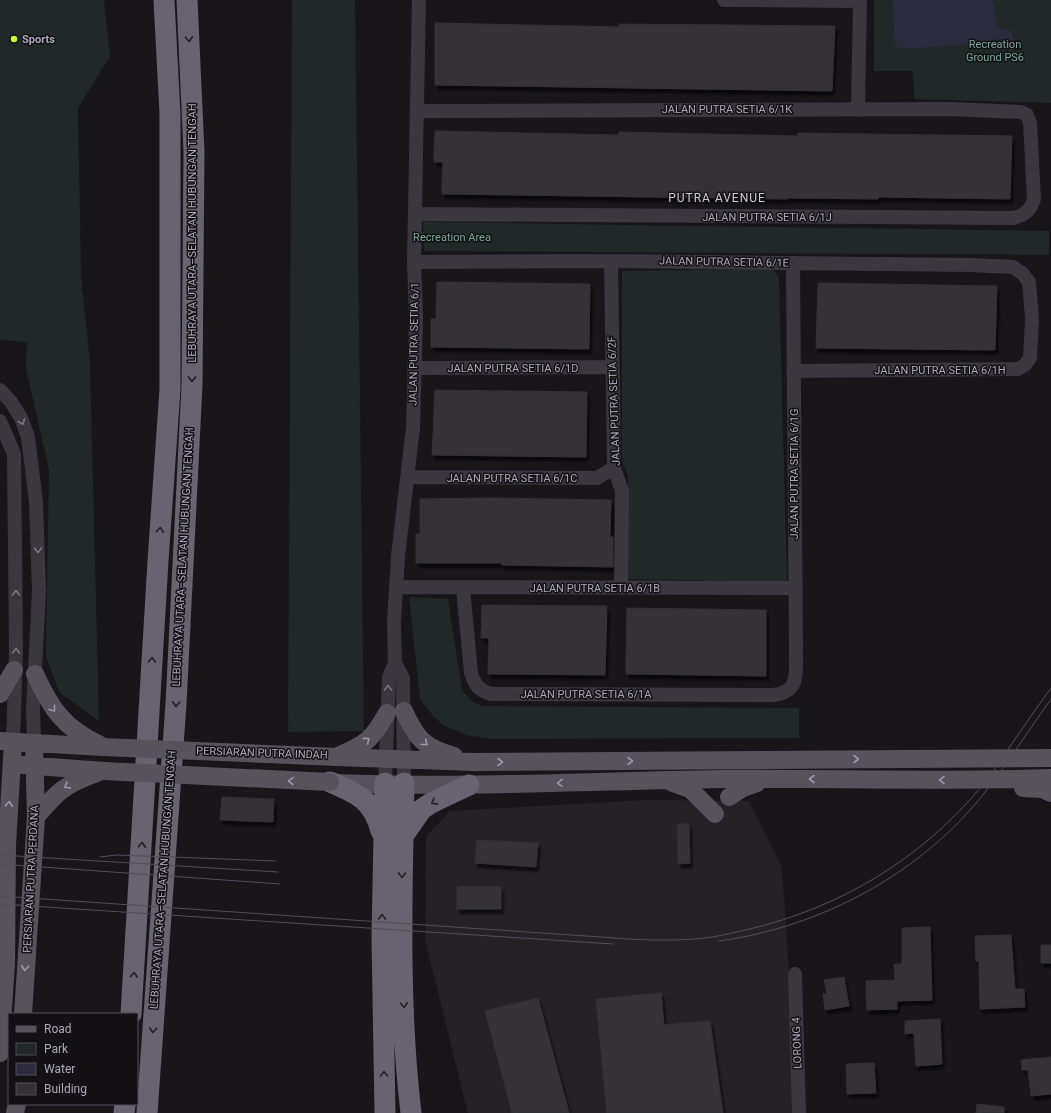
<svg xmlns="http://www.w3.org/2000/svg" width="1051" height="1113" font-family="Roboto,sans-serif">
<defs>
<filter id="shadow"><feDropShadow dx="2.5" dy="4.5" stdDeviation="1" flood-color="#0009"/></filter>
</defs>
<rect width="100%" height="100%" fill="#181619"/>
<path fill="#252226" d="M644 800 749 801 782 867 788 957 794 1113H468L425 940 426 836 450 811Z"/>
<path fill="#202927" d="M0 0H104L110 56 78 108 81 276 90 362 99 721 59 692 46 656 49 470 26 368 27 342 0 340Z
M292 0H355L364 731 288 732Z
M874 0H1051V103L914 99 913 71H874Z
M423 222 1049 231V255L424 251Z
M768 269 775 271 779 279 787 582 628 579V476L622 461V271Z
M409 597 448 599 462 690 472 701 481 706 799 708V738L492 739 466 735 443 725 433 716 420 699Z"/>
<path fill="#2c2b3e" d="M893 0H993L997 27 1012 31 1013 41 994 39 984 43 904 49 896 46 894 41Z"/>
<path fill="#343135" stroke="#333035" filter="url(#shadow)" d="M435 23 619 27V24L835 26 832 91 435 85Z
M435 131 619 135V132L798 136V133L1012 136 1010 199 879 197 878 199 787 198V199L442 194 443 162H434Z
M437 282 590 284 589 349 431 347V319H436Z
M818 283 997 286 995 350 816 348Z
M435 390 587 392 586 457 432 455Z
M493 498 611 500 610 537H613V567L502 565V563H416V534H420V499Z
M482 605 607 606 605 675 488 674 489 638H481Z
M627 608 766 610V676L626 674Z
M222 797 274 799 273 822 220 820Z
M677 824H689L690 863 678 864Z
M477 840 538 843 536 867 475 863Z
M457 887H501V909H457Z
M930 927 932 1000 897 1001V1009L867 1010 866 981 895 980 894 964H902V928Z
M1011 935 1015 989H1024L1025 1007 980 1009 979 961H976L975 936Z
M1041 945H1051V963H1041Z
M844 977 849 1006 825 1010 823 994H827L824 980Z
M661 993 664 1025 710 1021 723 1113H607L596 999Z
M538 998 569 1113H512L485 1011Z
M940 1019 942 1064 916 1066 914 1033 905 1034V1021Z
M1051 1057V1094L1031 1096 1028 1070H1022L1021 1060Z
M874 1063 876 1093 847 1094 846 1064Z
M977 1104 1004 1107V1113H976Z"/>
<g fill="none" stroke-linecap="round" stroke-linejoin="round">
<path stroke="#3a373e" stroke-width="14" d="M724 0 860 1
M858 110 860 0
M415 214 1013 218C1025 215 1030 211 1034 199L1030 123 1027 115 1021 112 948 109 418 111
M611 261 614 468 622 491 621 588
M414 262 611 261 970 265 1013 267 1022 273 1029 282 1032 318 1030 358 1025 365 1018 369 793 371
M414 368 612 367
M0 390 11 402 21 418 28 437 36 502 39 591 33 708 34 743
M0 421 14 454 16 651 13 742
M408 477 597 478 614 468
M396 587 795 588
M463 588 471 673C475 685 478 690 491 694L773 695C802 692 795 670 796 648L793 263
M385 783 389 677 395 663
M404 783 403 678 395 663 394 622 398 556 413 428 416 318 414 262 419 0
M795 974 799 1113"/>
<path stroke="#57535d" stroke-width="18" d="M35 674C51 709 64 728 100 745
M0 694 14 670
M404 711C416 738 424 748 454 756
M0 741 103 747
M338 756C366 744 372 740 387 713
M337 757 474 762 1051 758
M23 765 104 771
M335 783C463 788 592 781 720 779 830 778 941 782 1051 778
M673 783 690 789 715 814
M1023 788 1042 789 1051 793
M729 797 743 788 757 783
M36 817C57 792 65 784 97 773
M23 1014 36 817 34 743
M0 1053 6 963 7 845 13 742
M15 1113 17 1104"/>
<path stroke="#676370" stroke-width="21" d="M330 782C357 793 374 801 381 831
M404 783C402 893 398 1004 411 1113
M403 836 422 809 431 803 469 785
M131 1014 158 561 170 389V114L164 0
M124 1113 125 1104
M147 1113 176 704 192 385 194 152 187 0
M385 1113 382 938 385 783"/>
<path stroke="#514e57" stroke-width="1" d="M0 855 278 872
M100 857 117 855 276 861
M0 864 280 884
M0 896 615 938C641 940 667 941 694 939 713 938 732 933 750 929 841 907 921 859 981 787 990 777 997 766 1004 755 1020 732 1035 710 1051 688
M0 904 613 944
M719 941C822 927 922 873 986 791 1009 761 1029 730 1051 699"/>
<path stroke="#57535d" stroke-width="18" d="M103 747 337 757
M104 771 330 782"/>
</g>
<defs><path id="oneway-chevron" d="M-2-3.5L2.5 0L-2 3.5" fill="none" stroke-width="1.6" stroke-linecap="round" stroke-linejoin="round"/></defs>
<g stroke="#242126">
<use href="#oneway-chevron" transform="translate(189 39) rotate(87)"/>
<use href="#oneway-chevron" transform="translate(192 379) rotate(91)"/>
<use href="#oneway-chevron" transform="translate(160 530) rotate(-86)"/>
<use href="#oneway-chevron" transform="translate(152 660) rotate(-87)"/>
<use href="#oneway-chevron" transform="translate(176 704) rotate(93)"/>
<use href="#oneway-chevron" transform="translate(434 802) rotate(152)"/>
<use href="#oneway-chevron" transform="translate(142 845) rotate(-87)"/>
<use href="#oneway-chevron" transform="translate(402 875) rotate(91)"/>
<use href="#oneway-chevron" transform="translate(382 917) rotate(-89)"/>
<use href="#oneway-chevron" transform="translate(134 975) rotate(-86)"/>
<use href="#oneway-chevron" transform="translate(404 1005) rotate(87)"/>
<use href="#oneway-chevron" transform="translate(153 1030) rotate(94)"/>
<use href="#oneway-chevron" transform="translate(384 1074) rotate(-91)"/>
</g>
<g stroke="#797582">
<use href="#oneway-chevron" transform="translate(22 422) rotate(67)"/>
<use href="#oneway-chevron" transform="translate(38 550) rotate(88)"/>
<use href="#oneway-chevron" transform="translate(16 593) rotate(-89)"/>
<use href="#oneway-chevron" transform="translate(16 651) rotate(-89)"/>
<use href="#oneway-chevron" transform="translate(388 688) rotate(-88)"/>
</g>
<g stroke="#9c96a7">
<use href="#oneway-chevron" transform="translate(53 709) rotate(52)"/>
<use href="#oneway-chevron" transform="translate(367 740) rotate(-37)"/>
<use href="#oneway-chevron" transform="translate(425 743) rotate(39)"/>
<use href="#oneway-chevron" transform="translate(856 759)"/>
<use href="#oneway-chevron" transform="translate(630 761)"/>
<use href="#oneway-chevron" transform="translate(500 762)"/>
<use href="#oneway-chevron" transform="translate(812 779) rotate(180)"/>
<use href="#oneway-chevron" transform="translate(942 780) rotate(-179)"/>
<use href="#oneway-chevron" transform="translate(291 781) rotate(-177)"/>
<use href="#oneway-chevron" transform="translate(560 783) rotate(179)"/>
<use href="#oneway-chevron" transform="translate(67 786) rotate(150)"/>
<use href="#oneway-chevron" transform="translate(9 804) rotate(-87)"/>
<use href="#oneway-chevron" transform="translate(25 968) rotate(93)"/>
</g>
<circle fill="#c7ff28" stroke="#131114" stroke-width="1.5" cx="14" cy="39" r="4"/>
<g text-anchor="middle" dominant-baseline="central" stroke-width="3" stroke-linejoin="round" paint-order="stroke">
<g font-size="11" font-weight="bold" fill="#ada7ba" stroke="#131114" text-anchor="start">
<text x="22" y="39">Sports</text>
</g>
<g font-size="11" fill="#7da698" stroke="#131114">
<text x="995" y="44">Recreation<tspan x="995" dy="13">Ground PS6</tspan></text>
<text x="452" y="237">Recreation Area</text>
</g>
<g font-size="11" fill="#ada7ba" stroke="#131114">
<text x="727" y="109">JALAN PUTRA SETIA 6/1K</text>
<text x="767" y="217">JALAN PUTRA SETIA 6/1J</text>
<text transform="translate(192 233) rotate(-90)">LEBUHRAYA UTARA–SELATAN HUBUNGAN TENGAH</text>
<text transform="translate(724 262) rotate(1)">JALAN PUTRA SETIA 6/1E</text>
<text transform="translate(414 344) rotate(-89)">JALAN PUTRA SETIA 6/1</text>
<text x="513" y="368">JALAN PUTRA SETIA 6/1D</text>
<text x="940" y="370">JALAN PUTRA SETIA 6/1H</text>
<text transform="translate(614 401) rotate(-92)">JALAN PUTRA SETIA 6/2F</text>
<text transform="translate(794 474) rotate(-90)">JALAN PUTRA SETIA 6/1G</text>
<text x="512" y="478">JALAN PUTRA SETIA 6/1C</text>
<text transform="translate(183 557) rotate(-87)">LEBUHRAYA UTARA–SELATAN HUBUNGAN TENGAH</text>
<text x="595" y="588">JALAN PUTRA SETIA 6/1B</text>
<text x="586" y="694">JALAN PUTRA SETIA 6/1A</text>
<text transform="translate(262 753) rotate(2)">PERSIARAN PUTRA INDAH</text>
<text transform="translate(31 879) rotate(-87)">PERSIARAN PUTRA PERDANA</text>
<text transform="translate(163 880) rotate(-86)">LEBUHRAYA UTARA–SELATAN HUBUNGAN TENGAH</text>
<text transform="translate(797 1043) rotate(-92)">LORONG 4</text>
</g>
<g font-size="12" letter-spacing="1" fill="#cdc9d5" stroke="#131114">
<text x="717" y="198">PUTRA AVENUE</text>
</g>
</g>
<rect x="8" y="1013" width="130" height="92" fill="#131114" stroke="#514d56"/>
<rect x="16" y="1026" width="20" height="6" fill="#57535d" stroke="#514d56"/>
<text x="44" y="1033" font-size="12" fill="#ada7ba">Road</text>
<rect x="16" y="1043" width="20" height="12" fill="#202927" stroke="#514d56"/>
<text x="44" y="1053" font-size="12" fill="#ada7ba">Park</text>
<rect x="16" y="1063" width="20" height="12" fill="#2c2b3e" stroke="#514d56"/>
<text x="44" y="1073" font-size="12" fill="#ada7ba">Water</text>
<rect x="16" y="1083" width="20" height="12" fill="#343135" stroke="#514d56"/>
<text x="44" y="1093" font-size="12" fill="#ada7ba">Building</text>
</svg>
